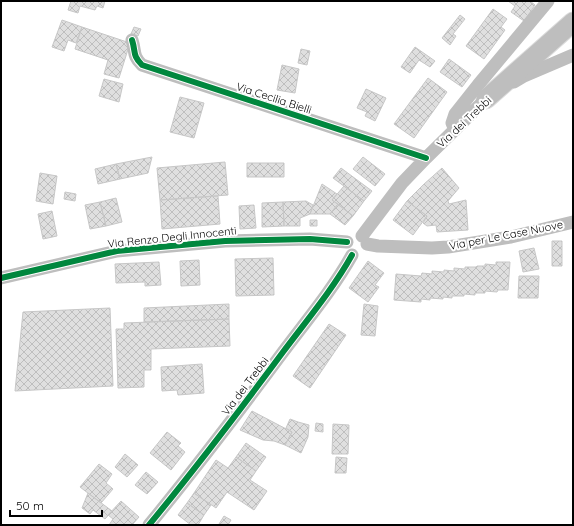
<svg xmlns="http://www.w3.org/2000/svg" width="574" height="526" font-family="Quicksand,sans-serif">
<defs>
<pattern id="building-cross-hatch" width="8" height="8" patternUnits="userSpaceOnUse"><rect width="8" height="8" fill="#dfdfdf"/><path d="M0 0l8 8M0 8l8-8" fill="none" stroke="#bebebe"/></pattern>
</defs>
<rect width="100%" height="100%" fill="#fff"/>
<path fill="url(#building-cross-hatch)" stroke="#c7c7c7" d="M71 1H105L103 8 97 6 95 10 80 6 78 13 68 10Z
M508 1H530L535 5 524 21 511 12 515 6Z
M493 9 507 19 501 27 505 30 484 59 466 46Z
M460 15 465 19 453 34 456 36 450 45 442 38Z
M62 20 82 27 76 43 68 40 64 51 52 47Z
M82 27 130 43 119 78 104 74 108 60 75 49Z
M134 27 141 29 138 36 131 34Z
M415 47 435 61 430 67 419 60 410 73 401 67Z
M301 49 310 51 307 65 298 63Z
M449 59 471 75 462 87 440 72Z
M282 65 299 69 295 93 277 90Z
M428 78 447 92 414 138 394 124Z
M104 79 123 84 119 102 99 96Z
M366 89 386 98 375 121 365 116 367 112 357 108Z
M180 97 204 103 194 138 170 132Z
M152 157 148 173 120 179 116 164Z
M363 157 385 174 375 186 353 169Z
M225 162 228 195 160 200 157 168Z
M247 163H284V177H247Z
M116 164 120 179 98 184 95 169Z
M341 168 372 191 364 201 333 178Z
M442 168 459 188 448 201 449 204 466 200 468 230 437 232 436 225 427 226 423 223 427 216 407 201 423 185Z
M40 173 57 176 53 204 36 201Z
M322 184 337 194 332 200 338 204 330 214H310Z
M344 186 364 201 353 216 332 200Z
M65 192 76 194 75 201 64 199Z
M218 196 220 224 162 229 160 200Z
M116 198 122 222 106 226 100 202Z
M306 201 313 205 310 214 300 218V226H284L283 202Z
M407 201 427 216 413 235 393 220Z
M100 202 106 226 90 229 85 205Z
M283 202 284 226 262 227V203Z
M338 204 353 216 345 225 330 214Z
M254 205 256 228 240 229 239 206Z
M52 211 57 236 43 239 38 214Z
M310 220H317V226H310Z
M552 241H562V266H552Z
M534 248 539 269 523 272 519 251Z
M273 258 274 295 236 296 235 259Z
M199 260 200 285 181 286 180 261Z
M368 261 384 273 375 285 379 287 368 302 349 288Z
M159 262 161 285 145 286V282L116 283 115 264Z
M496 262H510L508 290H498L497 292 485 291V293H475V295L464 294V296H452V298L443 297V299L430 298V300L421 299V302L394 300 396 274 421 276 422 273 432 274V271L444 272V270L454 271V268L465 269V267H476L477 266H485V264L496 265Z
M519 276H539L538 298H518Z
M229 304V319L144 322V308Z
M364 304 378 306 375 336 361 335Z
M110 308 113 386 15 391 23 312Z
M229 319 230 346 151 349V370H144V387L118 388 116 329H124V323Z
M329 324 346 335 310 388 293 376Z
M202 364 204 393 178 395 177 390 162 391 161 367Z
M252 411 292 432 285 445 274 441 263 440 240 430Z
M290 419 298 422 309 425 308 437 301 453 285 445 292 432 286 428Z
M316 423 323 424V432L315 431Z
M333 424 349 425 348 454H332Z
M167 432 181 443 178 446 185 452 171 470 150 453Z
M246 443 266 457 256 471 236 457Z
M125 454 138 465 127 477 115 467Z
M236 457 256 471 250 480 267 491 254 510 227 492 216 508 194 493 216 460 228 468Z
M336 457 347 458 346 473H335Z
M99 464 112 474 106 483 113 489 101 503 80 487Z
M146 472 158 482 147 494 135 485Z
M88 493 112 511 105 519 93 510 90 514 82 508Z
M194 493 211 505 204 515 187 503Z
M121 501 139 517 132 525H109L113 519 108 515Z
M187 503 204 515 198 525H191L178 515Z
M224 516 231 520 228 525 219 524Z"/>
<g fill="none" stroke-linecap="round" stroke-linejoin="round">
<defs>
<path id="highway" d="M486 99 573 22"/>
</defs>
<use href="#highway" stroke="#dbdbdb" stroke-width="21"/>
<path stroke="#bebebe" stroke-width="13" d="M132 40C136 52 132 55 142 65L426 158
M514 82 524 76 573 55
M455 130 452 123 455 114 478 85 548 1
M362 236 402 183 426 158 486 99 492 95
M367 244 378 246 432 248 448 247 511 237 573 222
M1 278 117 251 225 241 310 239 347 242
M149 525C195 469 240 410 283 352 307 320 333 289 352 255"/>
<use href="#highway" stroke="#bebebe" stroke-width="19"/>
<defs>
<path id="cycleway" d="M132 40C136 52 132 55 142 65L426 158
M1 278 117 251 225 241 310 239 347 242
M149 525C195 469 240 410 283 352 307 320 333 289 352 255"/>
</defs>
<use href="#cycleway" stroke="#fff" stroke-width="8"/>
<use href="#cycleway" stroke="#00873e" stroke-width="6"/>
</g>
<g text-anchor="middle" dominant-baseline="central" stroke-width="4" stroke-linejoin="round" paint-order="stroke">
<g font-size="11" fill="#000" stroke="#fff">
<text transform="translate(274 98) rotate(18)">Via Cecilia Bielli</text>
<text transform="translate(464 122) rotate(-43)">Via dei Trebbi</text>
<text transform="translate(506 235) rotate(-11)">Via per Le Case Nuove</text>
<text transform="translate(172 237) rotate(-6)">Via Renzo Degli Innocenti</text>
<text transform="translate(245 386) rotate(-53)">Via dei Trebbi</text>
</g>
</g>
<rect width="574" height="526" fill="none" stroke="#000000" stroke-width="4"/>
<path d="M10 510v6h92v-6" fill="none" stroke="#000000" stroke-width="2"/>
<text x="16" y="510" font-size="12" fill="#000000" stroke="#ffffff" stroke-width="3" paint-order="stroke">50 m</text>
</svg>
